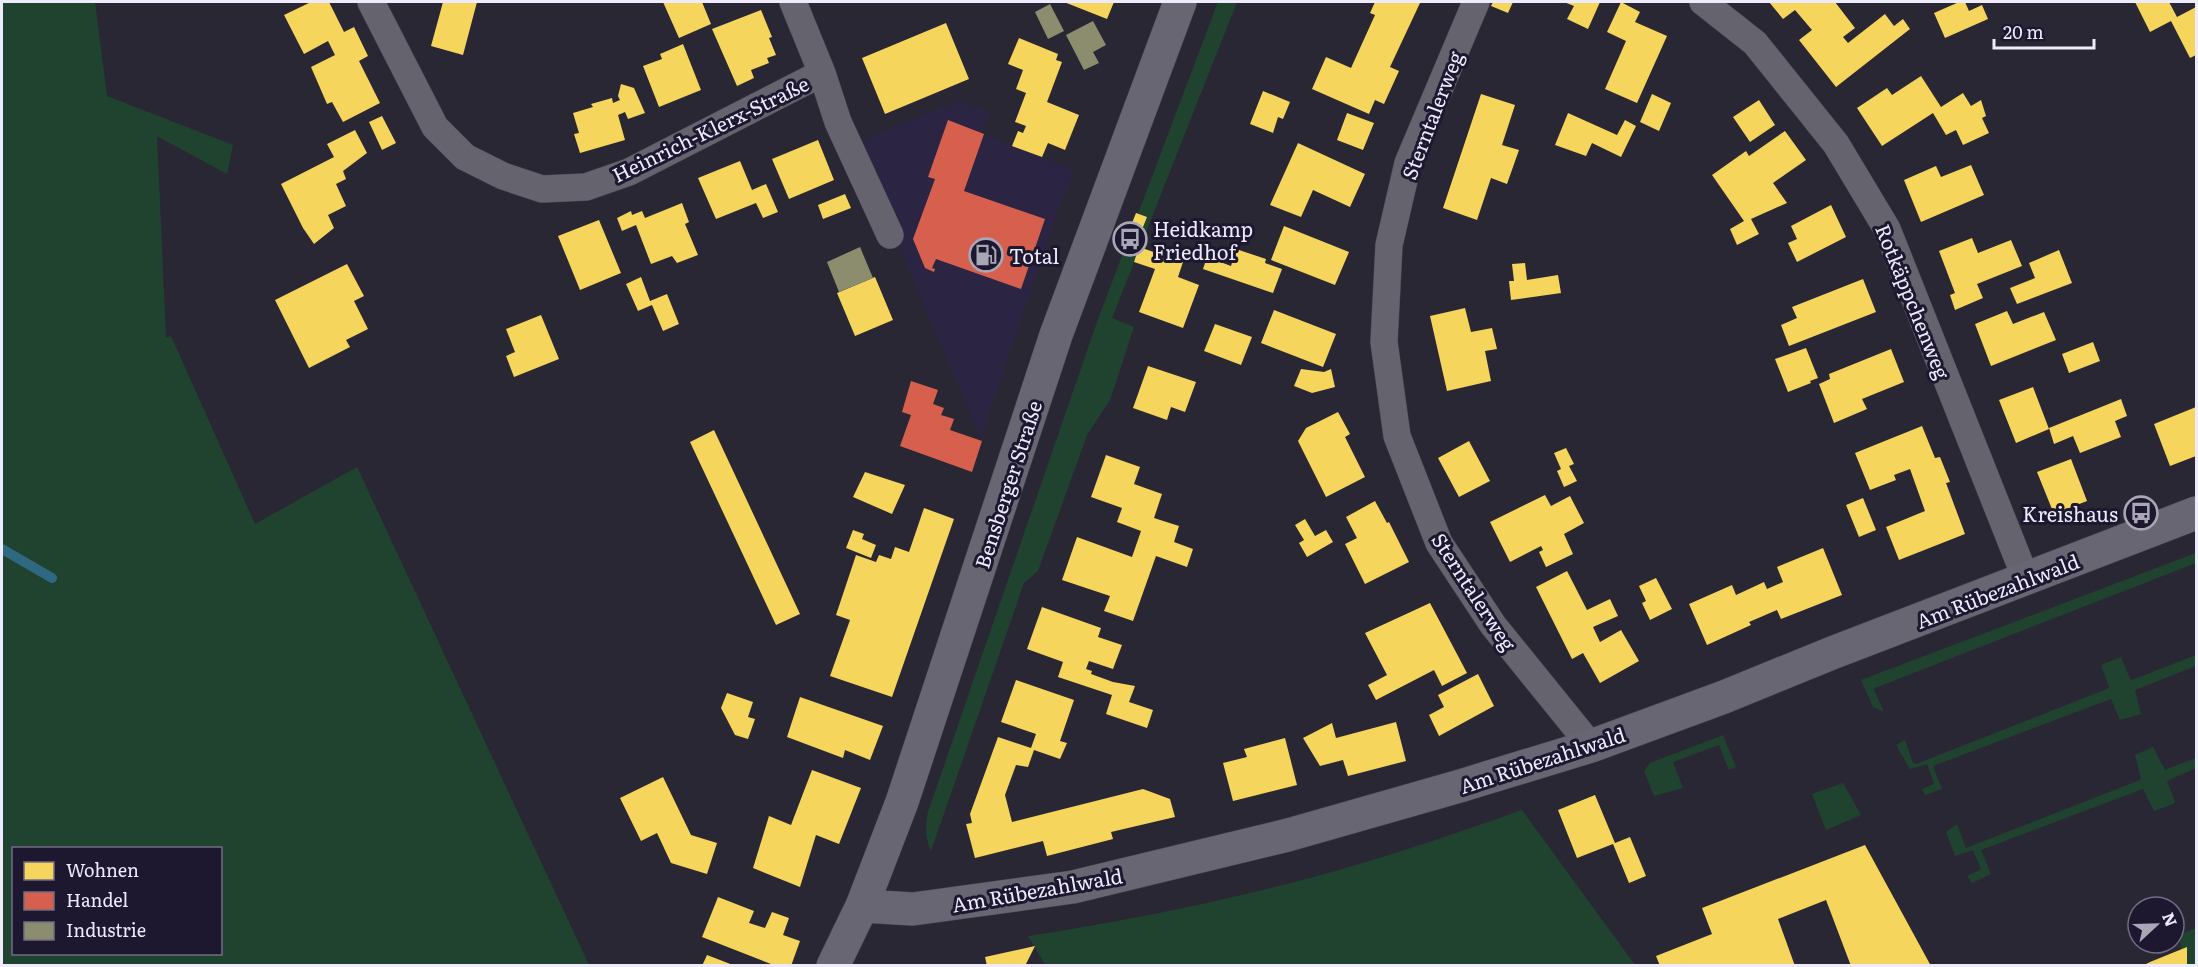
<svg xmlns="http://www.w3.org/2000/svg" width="2198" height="967" font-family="Literata,serif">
<rect width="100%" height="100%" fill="#2a2735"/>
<path fill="#2b2543" d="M958 101 990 112 982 133 1075 171 1060 205 988 416 982 441 855 143Z"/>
<path fill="#20432f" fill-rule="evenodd" d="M2 2H95L107 96 233 145 227 174 157 136 166 338 171 336 255 524 357 467 589 965H2ZM220 848V954H14V848Z
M1218 2H1237L1112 318 1134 327 1110 400 1087 435 1038 571 1024 583 931 851C925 838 925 827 928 812L1097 322Z
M2196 553V563L1875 688 1874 690 1884 712 1873 707 1861 680Z
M2196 655V666L2135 690 2141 714 2120 720 2111 699 1933 766 1942 789 1925 795 1922 789 1934 784 1927 764 1910 769 1896 745 1905 740 1913 763 1916 764 2107 689 2109 687 2101 665 2121 657 2130 679 2132 680Z
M1723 735 1736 767 1729 770 1719 745 1673 762 1683 788 1654 796 1644 771 1650 763Z
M2153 747 2165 770 2196 758V768L2167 781 2175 802 2173 804 2154 811 2143 789 1981 850 1991 874 1972 883 1967 876 1981 869 1973 850 1955 856 1946 832 1957 824 1966 848 2140 780 2141 778 2135 755Z
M1843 783 1861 815 1826 830 1812 794Z
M1522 810 1635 965 1046 966 1028 936C1114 923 1198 906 1283 885 1364 865 1443 838 1522 810Z
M2196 928V965H2187V948L2181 950 2180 934Z"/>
<path fill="#f6d55c" d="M311 2H329L344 32 354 27 368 56 359 61 380 103 343 122 332 102 327 104 311 67 335 55 328 41 304 54 284 15Z
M443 2H477L463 55 431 46Z
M663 2H702L711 24 679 38Z
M1064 2H1114L1107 19Z
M1375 2 1420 3 1390 67 1399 71 1384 104 1375 100 1369 114 1312 89 1326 57 1351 68 1375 15 1370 13Z
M1493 2H1513L1508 13 1491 6Z
M1564 2H1600L1588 29 1567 19 1574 6Z
M1621 2 1640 12 1635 22 1667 36 1637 103 1605 89 1626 41 1607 32Z
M1769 2H1835L1855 28 1843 37 1848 43 1885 14 1894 26 1903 19 1910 29 1836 87 1799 40 1812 30 1795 10 1783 19Z
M1959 2H1965L1969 11 1982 5 1988 19 1945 38 1934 13Z
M2135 2H2169L2177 17 2196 7V55L2190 58 2171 21 2150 32Z
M761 10 772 37 769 38 776 55 767 58 769 63 751 70 754 78 737 86 712 29Z
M946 23 969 79 885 114 862 58Z
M1019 38 1058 54 1056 60 1062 62 1047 102 1079 115 1065 150 1048 143 1042 157 1012 146 1018 131 1023 133 1026 126 1015 122 1026 93 1016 89 1023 70 1008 64Z
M683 44 701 90 659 107 643 66 662 59 660 54Z
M1921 76 1941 107 1963 93 1971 106 1981 100 1986 116 1982 118 1989 133 1963 145 1956 130 1946 135 1933 113 1882 146 1857 108 1887 88 1892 95Z
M621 84 634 88 645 113 628 119 625 112 618 115 625 140 580 153 574 134 579 133 573 113 593 107 591 104 612 98 613 103 620 100 618 96Z
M1263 91 1290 102 1283 119 1278 117 1273 133 1250 124Z
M1481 94 1515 105 1502 145 1519 150 1507 184 1491 178 1477 220 1443 208Z
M1652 94 1671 103 1659 131 1640 122Z
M1759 100 1775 125 1750 142 1733 117Z
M1347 113 1374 123 1363 150 1337 140Z
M1568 113 1617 135 1625 120 1636 126 1621 157 1592 143 1586 156 1555 145Z
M382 116 396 143 382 150 369 122Z
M355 130 367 153 343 171 346 179 336 184 346 206 328 215 334 228 314 244 303 228 281 184 334 157 327 144Z
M1785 131 1806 160 1773 183 1787 203 1751 219 1759 234 1737 245 1730 229 1744 221 1712 175 1746 151 1749 156Z
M818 140 834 180 789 199 772 159Z
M1298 143 1365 174 1350 207 1313 190 1301 217 1270 205Z
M740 161 752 190 766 184 778 212 763 218 756 203 716 219 698 178Z
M1971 165 1984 195 1921 222 1904 180 1936 166 1941 177Z
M845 194 851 208 823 219 818 205Z
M682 203 689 222 685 224 698 255 677 263 672 256 651 264 636 225 622 231 617 218 631 211 632 215 642 211 645 218Z
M1831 205 1846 237 1797 262 1788 243 1797 239 1791 226Z
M1136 213 1147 217 1139 237 1128 233Z
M599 220 621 273 580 290 558 236Z
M1284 226 1349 252 1335 285 1271 260Z
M1972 238 1978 253 2011 240 2022 266 1977 284 1983 298 1955 310 1950 295 1955 293 1939 251Z
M1139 247 1183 262 1178 277 1199 285 1183 328 1139 312 1155 269 1134 262Z
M1236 249 1266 259 1265 263 1282 269 1273 293 1203 269 1207 257 1231 266Z
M2059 250 2072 283 2017 304 2010 288 2035 278 2029 263Z
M1525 263 1527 280 1558 275 1561 293 1511 300 1509 281H1514L1512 264Z
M347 264 364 296 354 301 368 329 346 340 350 347 309 368 275 300Z
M641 277 650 301 667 294 679 324 663 331 652 305 638 311 626 284Z
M875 277 893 320 855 336 837 293Z
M1863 279 1876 312 1789 346 1781 325 1797 318 1792 307Z
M1465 308 1471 332 1492 328 1497 349 1485 351 1491 381 1447 391 1430 316Z
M1274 310 1336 334 1323 367 1261 343Z
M2007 311 2013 324 2044 312 2056 340 1991 366 1975 324Z
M541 315 559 359 514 377 506 356 515 352 506 329Z
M1215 324 1252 337 1241 365 1204 351Z
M2093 342 2100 361 2069 373 2062 354Z
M1806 348 1818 378 1810 381 1811 383 1788 392 1775 359Z
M1891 349 1904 382 1862 399 1867 409 1834 423 1819 384 1830 379 1829 374Z
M1148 366 1196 382 1185 412 1171 407 1167 420 1133 408Z
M1301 369 1324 372 1331 369 1335 387 1312 393 1294 386Z
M2033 387 2049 429 2016 443 1999 400Z
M2121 399 2127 416 2115 421 2121 437 2080 453 2073 436 2054 444 2049 428Z
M2196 407V456L2170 466 2154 424Z
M1338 412 1350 434 1345 437 1365 477 1326 497 1298 441 1306 428Z
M1922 426 1935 458 1940 457 1950 482 1946 483 1965 534 1899 560 1886 527 1925 511 1910 469 1894 475 1896 480 1870 490 1855 453Z
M714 430 800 614 776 625 690 442Z
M1469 441 1490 481 1459 497 1438 458Z
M1566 448 1574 464 1569 466 1577 481 1564 487 1557 471 1561 469 1554 453Z
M1106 455 1140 467 1134 484 1162 494 1154 518 1179 526 1174 542 1193 549 1187 567 1156 556 1133 621 1104 611 1110 596 1062 580 1077 537 1132 557 1141 531 1117 522 1122 508 1091 497Z
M2071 459 2087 501 2054 514 2037 472Z
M865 472 905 485 892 514 853 497Z
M1545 495 1551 506 1570 496 1584 523 1564 534 1573 554 1546 567 1539 552 1543 550 1541 546 1510 562 1490 522Z
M1863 498 1876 530 1859 537 1846 505Z
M1375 501 1387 523 1389 522 1409 562 1365 584 1345 544 1357 538 1346 517Z
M924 508 954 519 892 697 830 676 850 620 836 615 856 555 876 562 879 555 891 559 895 547 909 552Z
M1305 519 1315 536 1326 530 1333 542 1307 557 1299 543 1304 540 1295 525Z
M853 530 864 534 862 539 876 545 871 558 846 548Z
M1823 548 1842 595 1781 619 1777 610 1749 622 1751 625 1707 645 1689 604 1732 585 1736 595 1764 582 1767 589 1783 582 1777 567Z
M1567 571 1587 610 1610 599 1618 616 1593 627 1600 642 1621 630 1639 661 1600 683 1583 653 1572 659 1536 587Z
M1656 578 1672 609 1650 620 1642 603 1646 601 1639 586Z
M1430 603 1467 673 1442 686 1434 670 1376 700 1368 685 1387 675 1365 633Z
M1042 607 1101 628 1098 637 1122 645 1113 669 1089 661 1086 669 1092 671 1091 674 1113 682 1135 686 1129 702 1153 710 1147 728 1106 714 1112 695 1058 677 1063 662 1027 649Z
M1478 674 1494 706 1439 736 1429 715 1444 707 1438 695Z
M1016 680 1074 700 1060 741 1067 743 1060 759 1034 750 1028 767 1016 765 1005 795 1012 822 1143 789 1170 799 1175 817 1111 832 1113 839 1047 856 1043 841 975 858 966 824 972 823 970 814 998 737 1031 748 1036 734 1001 722Z
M727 693 753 702 748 717 755 719 748 739 735 735 721 708Z
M800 697 883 726 870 760 845 750 843 758 787 737Z
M1396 722 1406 761 1348 776 1343 760 1320 766 1303 738 1332 723 1336 738Z
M1285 738 1297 785 1233 801 1223 763 1247 757 1244 749Z
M812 770 861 788 839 844 816 835 800 887 753 868 769 816 791 825Z
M663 777 691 835 717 843 707 874 671 863 657 833 641 841 620 798Z
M1595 795 1615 843 1630 837 1646 876 1629 883 1613 844 1577 858 1558 810Z
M1865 845 1931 966H1851L1826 900 1778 919 1795 966H1660L1656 956 1712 934 1702 908Z
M718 897 754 911 749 923 765 928 772 912 789 918 783 935 800 941 791 966H776L702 937Z
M1035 946 1025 966H987L985 957Z
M2187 947V966H2142L2150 962Z
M707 955 733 965V966H702Z"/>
<path fill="#d6604d" d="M948 120 984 134 964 191 1045 219 1021 289 936 259 932 268 935 269 934 272 925 268 913 239 935 179 928 177Z
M911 381 938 390 933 404 944 408 941 415 954 419 950 430 982 441 972 472 900 446 911 415 902 412Z"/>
<path fill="#8c8c6e" d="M1050 4 1064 31 1048 39 1035 12Z
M1093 21 1106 45 1093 52 1099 63 1084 70 1066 35Z
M860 247 873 278 839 292 827 262Z"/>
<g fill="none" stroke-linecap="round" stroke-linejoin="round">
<path stroke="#2f6981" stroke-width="10" d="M2 549 52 578"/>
<defs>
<path id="street" d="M371 2 435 127 465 157 503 176 542 189 586 187 629 172 822 73
M793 2 822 73 838 122 890 235
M1476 2 1408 163 1389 245 1384 342 1397 436 1439 543 1493 625 1591 746
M1703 2 1755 43 1836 144 1887 229 2026 579"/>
<path id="secondary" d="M862 906 913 909 1073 887 1288 835 1460 786 1591 746 1724 697 1832 653 2196 513
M833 966 862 906 902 802 1056 335 1180 2"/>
</defs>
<use href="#street" stroke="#474551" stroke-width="28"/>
<use href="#secondary" stroke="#474551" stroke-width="34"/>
<use href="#street" stroke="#65636e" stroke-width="27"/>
<use href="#secondary" stroke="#676672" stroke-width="33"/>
</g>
<defs>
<symbol id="bus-ring" viewBox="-11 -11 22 22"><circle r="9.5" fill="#1d1830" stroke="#a9a6b6" stroke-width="1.5"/><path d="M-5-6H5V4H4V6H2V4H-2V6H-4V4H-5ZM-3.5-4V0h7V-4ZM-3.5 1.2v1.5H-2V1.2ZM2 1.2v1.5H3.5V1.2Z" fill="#a9a6b6"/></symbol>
<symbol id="fuel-ring" viewBox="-11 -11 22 22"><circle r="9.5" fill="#1d1830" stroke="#a9a6b6" stroke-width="1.5"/><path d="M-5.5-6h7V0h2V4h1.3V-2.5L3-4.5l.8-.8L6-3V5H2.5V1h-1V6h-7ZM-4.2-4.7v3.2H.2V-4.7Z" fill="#a9a6b6"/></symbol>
</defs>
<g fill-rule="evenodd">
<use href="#bus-ring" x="1111" y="220" width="38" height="38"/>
<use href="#fuel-ring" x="967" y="236" width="38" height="38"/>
<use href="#bus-ring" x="2122" y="494" width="38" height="38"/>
</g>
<g text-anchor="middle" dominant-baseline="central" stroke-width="6" stroke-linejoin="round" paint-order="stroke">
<g font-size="20" fill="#edebfc" stroke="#1d1830">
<text transform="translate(1431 115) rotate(-69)">Sterntalerweg</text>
<text transform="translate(710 128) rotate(-26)">Heinrich-Klerx-Straße</text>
<text transform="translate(1914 301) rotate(68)">Rotkäppchenweg</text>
<text transform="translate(1007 484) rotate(-72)">Bensberger Straße</text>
<text transform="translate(1997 590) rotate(-21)">Am Rübezahlwald</text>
<text transform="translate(1475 591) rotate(57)">Sterntalerweg</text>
<text transform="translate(1542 759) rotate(-18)">Am Rübezahlwald</text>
<text transform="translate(1037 889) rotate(-10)">Am Rübezahlwald</text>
</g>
<g font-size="20" fill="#edebfc" stroke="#1d1830" text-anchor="start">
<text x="1153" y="228">Heidkamp<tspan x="1153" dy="23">Friedhof</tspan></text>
<text x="1009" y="255">Total</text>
<text x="2118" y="513" text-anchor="end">Kreishaus</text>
</g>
</g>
<rect width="2198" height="967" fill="none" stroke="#edebfc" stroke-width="6"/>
<rect x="12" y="847" width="210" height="108" fill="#1d1830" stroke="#706c82" stroke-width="1.5"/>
<rect x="24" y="862" width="30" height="18" fill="#f6d55c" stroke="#706c82" stroke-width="1.5"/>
<text x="66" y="877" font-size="18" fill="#edebfc">Wohnen</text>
<rect x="24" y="892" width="30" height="18" fill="#d6604d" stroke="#706c82" stroke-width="1.5"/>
<text x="66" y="907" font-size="18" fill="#edebfc">Handel</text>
<rect x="24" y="922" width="30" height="18" fill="#8c8c6e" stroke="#706c82" stroke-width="1.5"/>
<text x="66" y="937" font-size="18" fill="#edebfc">Industrie</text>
<g transform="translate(2156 925) rotate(68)"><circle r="28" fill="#1d1830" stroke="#706c82" stroke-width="1.5"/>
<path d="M0-4.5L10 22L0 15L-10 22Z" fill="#a9a6b6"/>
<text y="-9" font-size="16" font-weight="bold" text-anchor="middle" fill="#edebfc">N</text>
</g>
<path d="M1994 39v9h100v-9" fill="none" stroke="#edebfc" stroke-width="3"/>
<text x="2003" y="39" font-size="18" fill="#edebfc" stroke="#1d1830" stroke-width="4.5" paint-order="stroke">20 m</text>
</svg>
